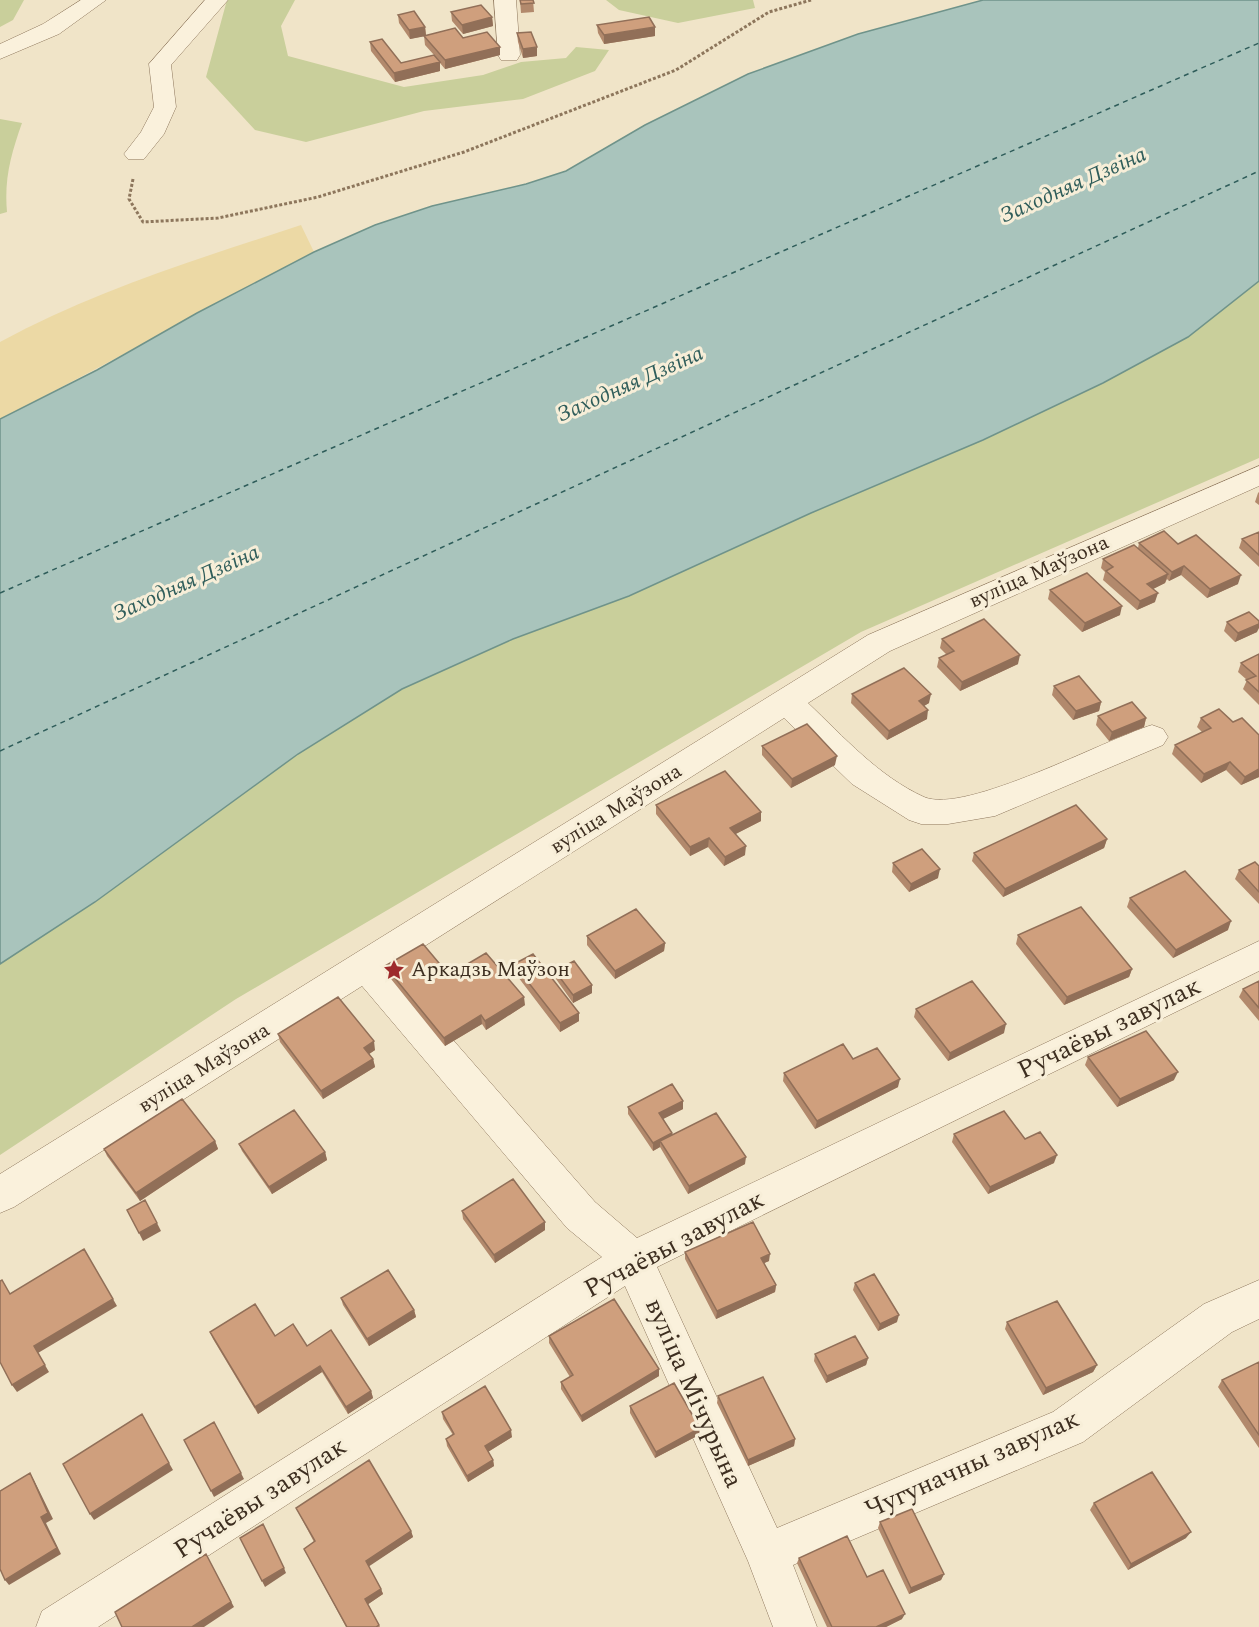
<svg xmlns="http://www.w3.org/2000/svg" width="1259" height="1627" font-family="Spectral,serif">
<rect width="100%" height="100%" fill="#f0e4c8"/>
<path fill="#c9cf9b" d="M0 0H24L13 20 0 27Z
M227 0H295L281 26 288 56 404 87 483 75 521 62 566 58 576 47 609 50 595 71 523 99 424 111 306 142 255 130 206 77Z
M606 0H753L755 8 678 23 619 10Z
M0 119 22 123C11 154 4 179 7 212L0 214Z
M1259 281V458L861 632 236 999 0 1155V964L95 902 298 754 402 689 513 639 629 596 811 513 983 440 1188 337Z"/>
<path fill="#ecd9a5" d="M301 225 314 252C209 307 106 365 0 419V342C96 290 198 259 301 225Z"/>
<path fill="#a9c4bc" stroke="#6f938a" stroke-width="1.5" d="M983 0H1259V281L1188 337 1103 383 983 440 811 513 629 596 513 639 402 689 298 754 95 902 0 964V419L97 370 197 313 314 252 375 225 432 206 526 184 566 171 645 125 748 74 858 34Z"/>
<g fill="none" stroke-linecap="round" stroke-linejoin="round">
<path stroke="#2f5d5a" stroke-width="1.5" stroke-dasharray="5 4.5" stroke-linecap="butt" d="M0 593 1259 43
M0 751 1259 171"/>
<defs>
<path id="minor" d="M81 0H106L59 34 0 59V44L43 24Z
M205 0H228L171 65 176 107 164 134 144 159H128L124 154 141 132 154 107 149 64Z
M494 0H516L520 55 517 60H501L498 55Z
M1259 466V486L890 651 808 703C844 737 878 776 924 797 965 815 1106 739 1152 725L1163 729 1168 737 1163 745 995 816 948 824H921L909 820 852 784 784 718 390 968 595 1202 637 1238 1259 941V971L657 1267 777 1528 1053 1412 1204 1304 1259 1280V1319L1232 1332 1083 1442 793 1565 817 1627H773L748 1561 625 1286 98 1627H36L42 1611 602 1257 567 1228 362 986 14 1207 0 1213V1174L868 635Z"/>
</defs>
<use href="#minor" stroke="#8d765c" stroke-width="1"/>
<path stroke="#8d765c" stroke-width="3" stroke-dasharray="3 2" stroke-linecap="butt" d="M133 179 129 199 143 222 218 218 318 197 464 152 676 70 769 12 811 0"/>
<use href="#minor" fill="#faf1dc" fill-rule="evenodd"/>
</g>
<path fill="#b2896c" d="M520 0H533L534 12 521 13Z
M451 12 492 17 493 26 463 34 452 21Z
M398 15 425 27 426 35 463 38 500 47V55L445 69 440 63V71L395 82 371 51 370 42 401 63 434 55 425 45 424 36 410 39 399 23Z
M597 25 655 36 604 44 598 33Z
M517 33 537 56 523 58 518 42Z
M1259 492V505L1255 502 1258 493Z
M1259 532V567L1239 548 1242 539Z
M1139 543 1178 544 1238 584 1207 598 1181 575 1169 581 1167 579 1165 583 1153 589 1155 602 1137 610 1103 580 1105 572 1101 568 1103 559 1138 548Z
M1050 590 1120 615 1082 632 1048 599Z
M1227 622 1257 632 1235 642 1224 631Z
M942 639 1018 664 960 691 937 667 939 658 947 655 940 648Z
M1259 654V705L1243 689 1247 680 1238 672 1241 663Z
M1054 686 1101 702 1099 711 1073 720 1052 695Z
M852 694 929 703 924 706 927 719 887 740 851 703Z
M1098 716 1146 718 1144 727 1109 741 1096 725Z
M1201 718 1259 777 1241 785 1226 770 1201 783 1172 754 1175 745 1202 732 1197 727Z
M762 746 835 765 791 788 762 755Z
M656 805 761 821 735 834 745 855 724 866 708 847 690 856 656 814Z
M1107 839 1104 848 1003 897 972 861 974 853Z
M893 863 938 878 909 892 892 872Z
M1259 866V904L1235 879 1239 870Z
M1130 898 1228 930 1173 958 1127 907Z
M1018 935 1132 969 1129 977 1064 1005 1016 944Z
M587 936 665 943 664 951 615 979 587 945Z
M514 964 579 1021 560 1032 515 973Z
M385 966 449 975 525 1005 486 1030 482 1024 445 1046 387 974Z
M555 971 592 993 573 1003 556 979Z
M1259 981V1021L1239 997 1243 989Z
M916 1009 1004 1033 948 1061 914 1017Z
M278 1034 375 1050 369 1054 373 1059 375 1067 323 1099 280 1042Z
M1088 1057 1174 1080 1117 1107 1085 1065Z
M853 1059 898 1087 815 1129 783 1081 784 1073Z
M683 1101V1109L663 1119 672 1133V1135L745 1164 688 1194 660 1147 653 1151 628 1114V1107Z
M954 1134 1025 1139 1054 1163 988 1194 952 1142Z
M215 1141 218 1149 140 1201 107 1156 104 1149Z
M239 1144 325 1152 327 1160 272 1194 242 1151Z
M462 1211 545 1230 495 1263 463 1219Z
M685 1252 769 1261 764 1263 776 1285 775 1292 716 1319 685 1259Z
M855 1283 897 1322 878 1331 853 1290Z
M341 1298 414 1310 416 1317 369 1346 343 1305Z
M1007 1322 1097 1365 1093 1372 1043 1395 1005 1329Z
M210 1332 275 1336 371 1391 373 1398 348 1414 322 1372 258 1414 213 1339Z
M549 1336 659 1376 582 1422 561 1389V1382L570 1377 549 1343Z
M815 1354 868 1358 866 1365 826 1383 814 1361Z
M1259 1362V1448L1218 1387 1222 1380Z
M718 1396 795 1439 794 1446 748 1466 717 1403Z
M630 1406 699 1435 655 1458 630 1413Z
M442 1412 512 1437 488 1452 493 1460 494 1466 468 1482 447 1446 446 1439 453 1435 443 1419Z
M1094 1503 1186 1538 1128 1570 1090 1510Z
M296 1508 411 1531 413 1537 368 1566 381 1589 383 1594 368 1604 380 1627H346L304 1549 314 1542Z
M880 1522 944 1574 941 1580 909 1594 878 1528Z
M799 1558 867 1577 902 1619 886 1627H827L797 1563Z"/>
<path fill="#916f58" d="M492 17 493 26 463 34 462 25Z
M425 27 426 36 410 39 409 30Z
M655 27V36L604 44V35Z
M500 47V55L445 69V60Z
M537 47V56L523 58V49Z
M440 62V71L395 82 394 73Z
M1184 566 1181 575 1169 581 1172 572Z
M1168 574 1165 583 1145 593 1147 584Z
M1241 575 1238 584 1207 598 1210 589Z
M1158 593 1155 602 1137 610 1140 601Z
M1122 606 1120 615 1082 632 1085 623Z
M1259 624V628L1257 632 1235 642 1238 633Z
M1020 655 1018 664 960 691 962 682Z
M931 694 929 703 917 710 919 701Z
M1101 702 1099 711 1073 720 1076 711Z
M928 710 927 719 887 740 889 731Z
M1146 718 1144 727 1109 741 1112 732Z
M837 756 835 765 791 788 792 779Z
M1230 762 1226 770 1201 783 1204 774Z
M1259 769V777L1241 785 1245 777Z
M761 812V821L730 837V828Z
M709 838 708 847 690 856V847Z
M1107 839 1104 848 1003 897 1005 889Z
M746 846 745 855 724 866 725 857Z
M940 869 938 878 909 892 911 884Z
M1231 921 1228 930 1173 958 1176 950Z
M665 943 664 951 615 979V971Z
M1132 969 1129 977 1064 1005 1067 997Z
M592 985V993L573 1003V995Z
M524 997 525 1005 486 1030 485 1021Z
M579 1013V1021L560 1032V1023Z
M481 1015 482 1024 445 1046 444 1038Z
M1006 1024 1004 1033 948 1061 950 1053Z
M374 1041 375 1050 366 1056 364 1048Z
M373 1059 375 1067 323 1099 321 1091Z
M1178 1072 1174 1080 1117 1107 1120 1099Z
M900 1079 898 1087 815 1129 817 1121Z
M683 1101V1109L659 1121V1113Z
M672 1133V1141H660V1147L653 1151V1143Z
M215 1141 218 1149 140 1201 136 1193Z
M325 1152 327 1160 272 1194 269 1187Z
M1057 1155 1054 1163 988 1194 990 1187Z
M746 1157 745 1164 688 1194 689 1186Z
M545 1222V1230L495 1263 494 1255Z
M157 1223 161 1231 143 1241 139 1233Z
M770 1254 769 1261 760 1265 761 1258Z
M776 1285 775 1292 716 1319 717 1311Z
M113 1299 117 1306 38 1353 49 1372 17 1392 12 1385 34 1346Z
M414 1310 416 1317 369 1346 367 1339Z
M899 1315 897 1322 878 1331 880 1324Z
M868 1358 866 1365 826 1383 827 1376Z
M1097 1365 1093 1372 1043 1395 1046 1388Z
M320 1366 322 1372 258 1414 255 1407Z
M659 1369V1376L582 1422 581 1416Z
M371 1391 373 1398 348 1414 346 1407Z
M700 1428 699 1435 655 1458 656 1452Z
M511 1430 512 1437 486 1453 485 1446Z
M795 1439 794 1446 748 1466V1460Z
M493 1460 494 1466 468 1482 467 1476Z
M169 1463 173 1470 94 1520 90 1514Z
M30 1473 34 1480 53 1519 46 1523 61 1554 9 1585 5 1580 41 1517Z
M241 1473 244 1479 214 1497 211 1491Z
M411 1531 413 1537 368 1567 366 1561Z
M1191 1532 1186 1538 1128 1570 1131 1564Z
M209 1560 234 1607 204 1627H192Z
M284 1568 286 1573 265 1587 262 1581Z
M944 1574 941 1580 909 1594 911 1588Z
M381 1589 383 1594 367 1605 365 1599Z
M905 1614 902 1619 886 1627H876Z"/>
<path fill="#cf9f7d" stroke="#916f58" stroke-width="1.5" d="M520 0H533L534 3 521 4Z
M481 5 492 17 462 25 451 12Z
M414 11 425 27 409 30 398 15Z
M649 17 655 27 604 35 597 25Z
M455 28 463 38 487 32 500 47 445 60 424 36Z
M531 32 537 47 523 49 517 33Z
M382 39 401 63 434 55 440 62 394 73 370 42Z
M1164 531 1178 544 1196 535 1241 575 1210 589 1184 566 1172 572 1139 543Z
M1259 532V555L1242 539Z
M1134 545 1168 574 1147 584 1158 593 1140 601 1106 571 1113 567 1103 559Z
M1087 573 1122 606 1085 623 1050 590Z
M1249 612 1259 621V624L1238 633 1227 622Z
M984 619 1020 655 962 682 939 658 954 651 942 639Z
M1259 654V692L1246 680 1256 676 1241 663Z
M904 668 931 694 919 701 928 710 889 731 852 694Z
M1079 676 1101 702 1076 711 1054 686Z
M1132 702 1146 718 1112 732 1098 716Z
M1219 709 1233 722 1242 718 1259 735V769L1245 777 1230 762 1204 774 1175 745 1211 728 1201 718Z
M807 724 837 756 792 779 762 746Z
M725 771 761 812 730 828 746 846 725 857 709 838 690 847 656 805Z
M1076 805 1107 839 1005 889 974 853Z
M922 849 940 869 911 884 893 863Z
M1255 862 1259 866V892L1239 870Z
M1185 871 1231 921 1176 950 1130 898Z
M1081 907 1132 969 1067 997 1018 935Z
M636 909 665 943 615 971 587 936Z
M423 944 449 975 486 953 524 997 485 1021 481 1015 444 1038 385 966Z
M533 954 579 1013 560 1023 514 964Z
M574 961 592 985 573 995 555 971Z
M972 981 1006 1024 950 1053 916 1009Z
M1259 981V1008L1243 989Z
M338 997 374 1041 364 1048 373 1059 321 1091 278 1034Z
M1146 1031 1178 1072 1120 1099 1088 1057Z
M843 1044 853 1059 877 1048 900 1079 817 1121 784 1073Z
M672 1084 683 1101 659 1113 672 1133 653 1143 628 1107Z
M182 1099 215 1141 136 1193 104 1149Z
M294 1110 325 1152 269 1187 239 1144Z
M1004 1111 1025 1139 1040 1132 1057 1155 990 1187 954 1134Z
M716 1113 746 1157 689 1186 660 1141Z
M513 1179 545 1222 494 1255 462 1211Z
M145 1200 157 1223 139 1233 127 1210Z
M753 1222 770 1254 761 1258 776 1285 717 1311 685 1252Z
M84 1249 113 1299 34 1346 45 1365 12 1385 0 1362V1281L2 1280 10 1294Z
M388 1270 414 1310 367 1339 341 1298Z
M874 1274 899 1315 880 1324 855 1283Z
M614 1299 659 1369 581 1416 561 1382 573 1375 549 1336Z
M1057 1301 1097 1365 1046 1388 1007 1322Z
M255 1304 275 1336 293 1324 307 1346 331 1330 371 1391 346 1407 320 1366 255 1407 210 1332Z
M855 1336 868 1358 827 1376 815 1354Z
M1259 1362V1435L1222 1380Z
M763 1377 795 1439 748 1460 718 1396Z
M674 1383 700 1428 656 1452 630 1406Z
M485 1386 511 1430 485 1446 493 1460 467 1476 446 1439 454 1434 442 1412Z
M142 1414 169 1463 90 1514 63 1464Z
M214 1422 241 1473 211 1491 184 1440Z
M369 1460 411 1531 366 1561 381 1589 365 1599 379 1625 376 1627H347L304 1549 315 1541 296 1508Z
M1152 1472 1191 1532 1131 1564 1094 1503Z
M30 1473 48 1513 41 1517 57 1548 5 1580 0 1569V1491Z
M912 1509 944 1574 911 1588 880 1522Z
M263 1524 284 1568 262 1581 240 1538Z
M847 1536 867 1577 883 1570 905 1614 876 1627H832L799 1558Z
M206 1554 231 1602 192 1627H122L115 1612Z"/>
<defs>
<symbol id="sight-bare" viewBox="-9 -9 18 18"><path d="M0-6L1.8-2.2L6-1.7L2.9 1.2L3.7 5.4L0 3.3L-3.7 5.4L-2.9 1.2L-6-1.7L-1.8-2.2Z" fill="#9e2a2b" stroke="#f7eed8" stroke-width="2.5" paint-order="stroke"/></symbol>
</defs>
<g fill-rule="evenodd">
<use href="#sight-bare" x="379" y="955" width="30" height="30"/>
</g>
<g text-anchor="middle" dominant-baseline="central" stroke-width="6" stroke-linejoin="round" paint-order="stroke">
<g font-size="21" fill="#3d2e20" stroke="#f7eed8">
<text transform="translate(1039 572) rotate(-24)">вуліца Маўзона</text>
<text transform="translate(616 809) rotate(-32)">вуліца Маўзона</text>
<text transform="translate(204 1068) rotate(-32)">вуліца Маўзона</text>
</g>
<g font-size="21" fill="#3d2e20" stroke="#f7eed8" text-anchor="start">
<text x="411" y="970">Аркадзь Маўзон</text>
</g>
<g font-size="22" font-style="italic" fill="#2f5d5a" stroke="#f7eed8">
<text transform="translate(1073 185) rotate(-24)">Заходняя Дзвіна</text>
<text transform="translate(630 384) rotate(-24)">Заходняя Дзвіна</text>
<text transform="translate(186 583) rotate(-24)">Заходняя Дзвіна</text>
</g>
<g font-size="26" fill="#3d2e20" stroke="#f7eed8">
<text transform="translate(1109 1028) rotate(-26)">Ручаёвы завулак</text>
<text transform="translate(674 1244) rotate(-28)">Ручаёвы завулак</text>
<text transform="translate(694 1393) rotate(66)">вуліца Мічурына</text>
<text transform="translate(972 1464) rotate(-24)">Чугуначны завулак</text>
<text transform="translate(260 1498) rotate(-33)">Ручаёвы завулак</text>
</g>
</g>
</svg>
